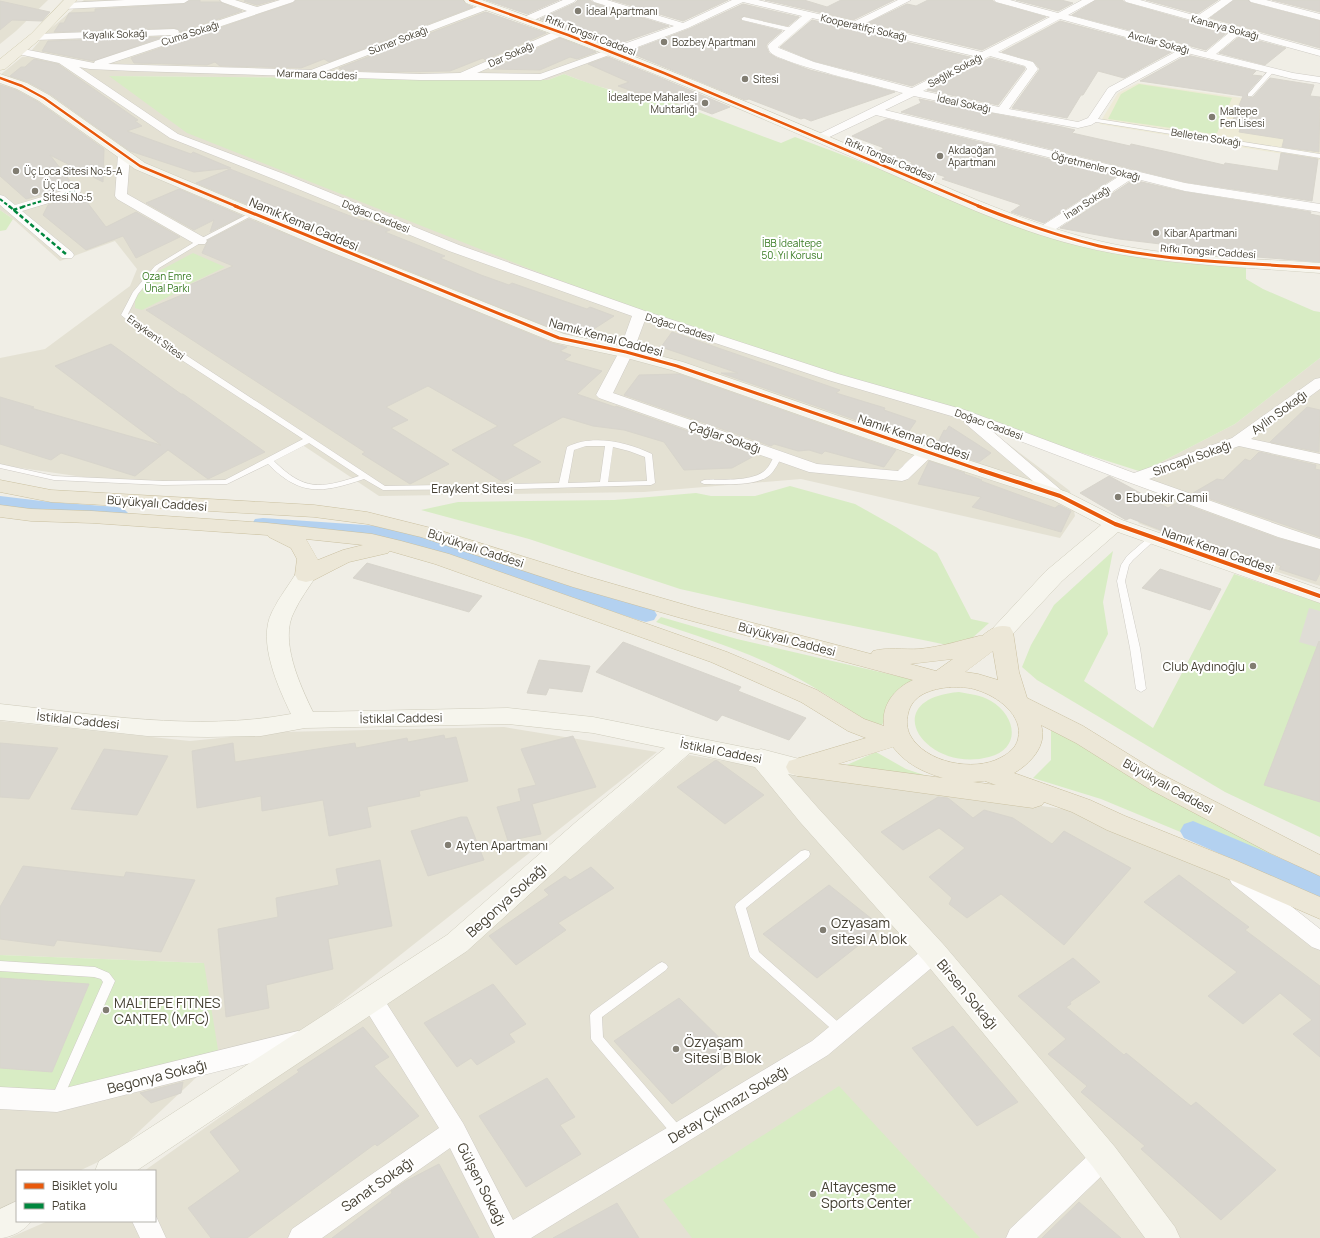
<svg xmlns="http://www.w3.org/2000/svg" width="1320" height="1238" font-family="Manrope,sans-serif">
<rect width="100%" height="100%" fill="#f0eee6"/>
<path fill="#e4e1d3" d="M0 0H48L16 31 0 44Z
M84 0H452L561 38 699 94 677 104 659 102 593 85 564 74 548 80 110 76 974 418 1070 491 1075 516 1060 538 801 479 644 492 379 496 301 444 229 483 111 481 0 465V358L45 349 130 286 137 269 115 241 60 261 13 219 0 210V75L22 57 33 56 32 50 48 31Z
M1320 358V586L1193 544 1138 523 1164 499 1142 472 1235 424Z
M0 721 190 741 280 732 504 727 657 752 308 1028 219 1056 115 1154 79 1171H17V1200L0 1209V1093L204 963 0 955Z
M689 755 753 766 1071 810 1229 870 1320 944V1238H9L48 1221H155V1171H144L493 924Z"/>
<path fill="#eeebd7" d="M1138 83 1320 109V160L1099 124 1118 93Z"/>
<path fill="#d8ecc4" d="M564 74C600 88 639 100 677 104L781 143 795 137 1095 250 1246 267V279L1263 289 1314 311 1320 312V358L1235 424 1142 472 664 319 543 274 187 133 109 76 548 80Z
M1139 84 1232 98 1217 133 1213 134 1108 119 1121 94Z
M0 210 13 219 6 230 0 231Z
M193 253 225 267 181 288 182 290 142 310 135 308V298L159 271Z
M790 486 855 504 896 527 937 553 971 619 989 623 970 640 947 645 928 641 779 611 680 589 529 539 421 510 458 502 614 500 696 493 711 496H755Z
M1113 551 1103 602 1108 634 1084 681 1153 728 1234 574 1320 603V837L1225 792 1037 680 1022 667 1031 645 1054 605Z
M661 617 737 639 919 681 886 719 879 729C850 710 821 690 790 674 750 652 700 637 656 622Z
M959 692C970 694 981 695 991 701 1016 716 1022 748 989 757 925 774 875 699 959 692Z
M1051 727 1160 792 1320 881V890L1101 799 1033 778 1051 760Z
M876 752 906 769 933 778 840 768Z
M0 955 204 963 219 1056 63 1096 0 1093Z
M839 1086 980 1238H692L663 1200Z"/>
<path fill="#dfddd6" d="M1309 608 1320 611V648L1299 642Z"/>
<g fill="none" stroke-linecap="round" stroke-linejoin="round">
<path fill="#b3d1f0" fill-rule="evenodd" d="M0 496 50 502 117 507 124 509 128 513 124 517 117 519 50 514 0 508Z
M263 518 394 527 654 610 657 615 654 620 646 622 638 620 392 539 263 530 255 529 252 524 255 519Z
M1193 821 1320 875V898L1184 838 1180 831 1184 824Z"/>
</g>
<path fill="#d9d6cf" stroke="#d8d5cc" d="M190 0H200V2H220L242 11 180 32 178 29 174 28 54 32 60 23H64L69 13 95 12V9L184 4Z
M247 0H275L257 5 244 1Z
M296 0H463L466 4 473 7 329 62 324 59 301 68 220 66 215 62 207 65 134 63 131 58 293 3Z
M486 0H559L527 14Z
M578 0H590L594 3 669 26 612 46 540 19 575 3Z
M612 0H728L683 21Z
M765 0H804L827 7 841 0H894L853 20Z
M928 0H992L996 3 1046 17 982 50 868 23 907 4 916 6Z
M1016 0H1061L1073 3 1058 11Z
M1096 0H1122L1126 3 1228 32 1206 50 1072 15Z
M1146 0H1218L1197 14Z
M1234 0H1248L1251 3 1320 21V48L1210 18Z
M1272 0H1320V12Z
M0 1 50 12 42 21 12 20 0 30Z
M743 4 799 17 788 26 744 16 740 18 742 21 782 31 768 43 766 46 769 53 777 58 810 70 895 92 811 121 804 118 801 119 749 99 745 100 628 52 689 29Z
M486 12 546 33 485 60 483 58 450 71 393 72 342 70 339 68Z
M812 20 970 57 912 86 814 61 780 47Z
M1060 21 1173 51 1124 78 1098 71 1083 95H1081L1067 118 1012 108 1040 69 1033 61 1002 52Z
M1240 36 1286 48 1265 65 1219 53Z
M163 37 93 61 42 51 48 41Z
M560 38 596 52 577 59 570 57 540 70 491 69Z
M1187 55 1256 71 1252 75 1262 76 1247 93 1248 98 1253 97 1270 78 1314 85 1310 96 1320 97 1319 152 1282 147 1284 139 1239 132 1242 124 1232 122 1243 96 1140 81Z
M608 57 656 76 730 107 712 114 683 103 651 98 618 86 629 82 588 64Z
M990 58 1024 67 1025 69 998 105 927 90Z
M34 59 58 64 138 120 135 121 142 126 127 131 191 154 193 152 231 168 194 172 130 151 50 94 28 82 10 76 21 67H25Z
M0 85 16 90 38 102 104 149 103 182 50 155 74 186 26 199 0 176Z
M919 99 1062 127 1075 130 1072 133 1130 146 1131 144 1168 152 1224 165 1225 163 1278 171 1281 153 1318 159 1312 201 1185 182 901 112 921 103Z
M887 119 1117 176 1044 223 1011 212 1021 205 942 179 946 177 908 165 912 162 879 151 884 148 852 136Z
M230 169 363 221 365 220 390 230 385 232 445 256 440 258 481 275 509 285 512 283 587 309 590 307 614 316 583 336 564 333 337 242 196 183Z
M1133 180 1185 192 1311 212 1310 214 1320 216V262L1257 257 1227 252 1119 239 1060 228Z
M179 189 242 216 210 232 214 220 194 230 146 203Z
M81 194 106 227 136 212 180 237 136 258 123 236 86 250 43 215 48 205Z
M249 219 552 343 567 347 560 351 571 355 564 360 602 371 577 394 615 407 616 406 756 455 732 468 684 470 664 442 624 430 593 426 563 417 512 445 541 462 503 482 452 450 498 426 428 386 386 407 408 420 391 428 449 464 410 484 362 454 365 452 146 310 191 291 185 287 233 266 202 253 208 240Z
M672 332 840 390 836 393 885 408 884 410 916 421 905 437 721 373H738L661 347Z
M111 344 181 394H183L265 452 208 479 168 450 135 476 61 453 51 460 0 444V397L34 407 31 408 161 445 55 366Z
M679 374 896 450 884 467 825 451 822 454 809 450 798 451 774 444 771 446 624 395 639 375Z
M1307 407 1320 410 1319 452 1270 442Z
M949 426 991 453 979 462 935 448 944 430 946 431Z
M1259 452 1316 465 1315 469 1320 470V537L1193 493 1217 479 1223 480 1245 459 1250 461Z
M929 461 965 473 964 474 982 480 981 481 1055 508 1059 505 1071 511 1061 532 972 507 981 497 918 484Z
M1109 476 1168 508 1178 502 1277 538 1320 550V573L1316 581 1279 569 1281 566 1181 533 1176 536 1130 518 1126 520 1080 493Z
M367 563 482 596 469 612 353 578Z
M1160 569 1221 589 1210 610 1142 588Z
M1319 641 1320 642V802L1264 785Z
M623 642 741 687 738 691 806 718 789 740 722 715 717 721 596 672Z
M539 660 590 666 582 692 549 688 546 695 527 693Z
M444 735 445 739 456 737 468 781 419 791 420 796 367 807 371 827 329 836 323 800 262 811 261 796 197 808 192 751 233 743 235 762 355 743 356 748 407 738 408 742Z
M573 736 596 787 532 804 541 834 508 841 497 807 521 801 518 789 536 785 521 749Z
M0 743 58 748 29 799 0 797Z
M104 749 168 756 137 815 71 809Z
M716 760 764 795 725 824 677 787Z
M938 797 948 798 973 818 984 810 1013 818 1052 844 1064 831 1131 868 1064 945 1001 894 967 918 949 904 952 898 929 877 965 848 939 828 903 850 881 832Z
M461 817H467L484 860 428 876 411 831Z
M380 860 392 926 328 939 333 969 266 985 269 1008 226 1017 218 929 278 917 276 898 339 885 336 869Z
M23 866 124 877 126 872 195 880 161 952 57 940 54 946 0 939V907Z
M591 867 614 888 558 923 566 930 516 965 489 936 549 895 544 890 565 876 570 880Z
M1179 875 1249 927 1245 930 1320 986V1057L1293 1034 1312 1020 1280 993 1243 1024 1208 996 1237 972 1144 902Z
M829 885 882 927 817 978 763 934Z
M1073 958 1100 982 1070 1002 1071 1004 1066 1007 1124 1055 1126 1053 1191 1106 1196 1102 1276 1170 1221 1220 1141 1149 1145 1146 1081 1092 1087 1086 1048 1054 1066 1039 1018 996Z
M0 978 89 984 52 1072 0 1068Z
M493 984 526 1024 509 1034 515 1042 477 1065 471 1058 457 1067 424 1023Z
M679 998 739 1057 672 1104 614 1041Z
M953 1026 1018 1102 977 1126 912 1048Z
M363 1027 389 1057 374 1066 419 1116 377 1146 375 1144 247 1238H211L188 1208 240 1171 210 1132 299 1072 297 1070Z
M547 1078 575 1117 560 1125 581 1154 526 1187 479 1116Z
M183 1082 181 1093 151 1103 140 1093Z
M439 1164 479 1238H332L392 1193 391 1191 406 1181Z
M1079 1202 1121 1238H1042Z
M617 1203 639 1238H553Z"/>
<g fill="none" stroke-linecap="round" stroke-linejoin="round">
<defs>
<path id="lane" d="M744 17 792 28 795 30 792 32 742 20V18Z
M1270 69 1275 70 1252 96H1248V94Z
M1092 118 1320 154V158L1090 121V119Z
M252 212 257 213 202 242 159 268 138 294 128 314 163 340 385 486 559 483 567 447C592 434 627 442 652 454L655 483 651 485 517 489 383 490 364 479C322 493 301 497 268 464L227 484 163 485 54 480 0 468V464L54 476 163 481 225 480 303 439 157 344 121 315 133 292 155 266 198 240ZM309 443 359 476C320 489 304 491 274 461ZM586 446H605L600 482 568 483 574 450ZM613 447 629 451 645 457 647 481 608 482Z
M775 454H778L782 456C779 462 775 470 770 475 756 487 722 484 704 484L700 482 704 480C720 479 749 482 763 472 769 468 772 460 775 454Z
M1153 535 1157 538 1133 560 1129 565 1125 581 1140 648 1146 689 1141 692 1136 689 1130 648 1117 581 1121 565 1127 556 1150 536Z
M805 850 809 851 810 854 809 857 746 908 759 952 845 1028 847 1031 845 1034 841 1036 837 1034 750 957 735 907 736 904 801 851Z
M0 961 95 967 109 973 115 981 61 1103 57 1104 53 1103 51 1099 103 982 101 979 94 977 0 971Z
M662 962 666 964 668 967 666 970 602 1017 603 1037 683 1130 685 1134 683 1138 679 1139 675 1138 593 1042 591 1039 590 1015 592 1012 658 964Z"/>
<path id="street" d="M125 0H189L184 3 64 9 59 6 64 3Z
M220 0H235L257 7 280 0H295L293 2 108 64 311 70 487 3 492 6 491 8 326 71 420 74 460 73 558 30H566L567 32 566 34 477 73 540 74 674 26 594 2 592 0H607L683 23 732 0H758L853 22 898 0H911L864 24 982 52 1050 17 996 2 994 0H1010L1058 13 1082 0H1095L1068 15 1206 52 1231 31 1126 2 1124 0H1140L1197 16 1221 0H1233L1207 19 1320 50V56L1240 34 1216 54 1293 73 1320 77V83L1293 79 1187 53 1116 92 1096 122 1091 125 1078 128 990 112 914 96 885 110 1185 183 1320 204V212L1185 191 1133 178 1050 233H1040L1039 230 1040 227 1121 175 876 115 823 140H815L813 138 815 136 903 93C883 87 779 63 770 52 769 50 768 48 768 46L769 44 802 16 743 2 688 28 619 54H612L541 80H420L134 71 90 69 79 67 178 134 284 174 459 245 645 311 838 374 965 410 1134 473 1232 438 1315 379 1320 378V389L1251 439 1320 454V464L1239 446 1149 479 1290 529 1320 539V549L1278 537 1128 482 991 430 1068 496 1066 499 1060 501 1054 499 967 425 964 422 965 420 828 380 645 320 633 352 613 393 817 464 898 471C908 462 919 446 933 450L935 453 908 479 902 481 809 472 599 398 596 395 619 352 632 316 449 251 276 180 170 138 59 63 14 53 13 51 18 48 94 63 95 61 173 35 35 40 30 37 35 34 174 29 178 30 179 32 178 34 247 11 222 2ZM812 18 974 56 912 88 814 62 779 48 778 47ZM1060 19 1177 51 1108 88 1088 118 1078 122 1009 109 1038 69 1033 62 998 52ZM990 56 1025 66 1027 69 999 107 923 91Z
M563 0H576L574 2 532 21 528 22 523 19 524 17Z
M1249 0H1266L1320 14V20L1251 2Z
M124 151 128 152 130 155 127 194 205 238 207 241 205 244H195L117 199 115 196 118 155 120 152Z
M75 187 79 188 81 191 79 194 22 211 72 252 74 255 72 258H62L0 205V195L4 196 15 205Z
M1240 870 1248 872 1320 929V950L1312 947 1232 884 1229 878 1232 872Z
M934 944 942 947 945 953 942 959 828 1055 531 1238H495L450 1148 322 1238H288L292 1229 439 1128 364 1007 360 1000 364 993 372 991 380 993 463 1123 513 1220 812 1041 926 947Z
M298 1031 306 1034 310 1041 306 1048 298 1051 57 1112 0 1109V1087L57 1090Z
M1104 1146 1113 1149 1117 1157 1113 1165 1037 1238H1006L1010 1229 1095 1149Z
M155 1214 166 1238H140L132 1221H155Z"/>
<path id="secondary" d="M464 0H482C609 44 734 96 858 149 937 182 1015 221 1099 241 1171 258 1247 258 1320 263V273C1234 266 1147 265 1064 242 988 221 917 184 845 154 720 100 594 47 466 3Z
M0 74 27 83 49 95 145 163 336 243 564 334 626 347 683 362 934 449 1067 492 1122 520 1320 589V603L1118 532 1062 581 1010 637 1002 639 994 637 991 632 994 627 1046 571 1101 525 1053 500 920 457 671 370 623 357 553 342 324 249 135 169 39 101 17 89 0 83Z
M306 568 314 570 317 575C309 587 300 599 294 612 279 640 300 685 313 712L508 708 593 717 758 750 761 749 807 761 810 767 807 773 798 776 788 774 818 808 944 945 1115 1147 1175 1227 1180 1238H1145L1093 1167 924 961 800 822 755 767 690 753 594 836 467 951 136 1171H95L99 1161 447 935 576 822 665 748 593 733 508 724 305 728 261 736 208 737 147 736 0 720V704C95 714 195 732 291 714 278 687 257 641 272 612 279 597 290 584 298 570Z
M17 1201V1221H31C26 1230 10 1238 0 1238V1209Z"/>
<path id="primary" d="M64 0H77L39 40 5 69 0 70V59L31 34Z"/>
<path id="highway" d="M0 480 51 490 314 505 367 512 435 529 589 577 696 608 871 654 873 651C887 647 904 650 919 649 940 647 959 641 979 636H982C991 629 997 624 1010 627L1013 632 1019 672 1027 698 1083 726 1159 773 1320 855V876L1270 853 1151 790 1076 743 1041 725C1048 745 1030 764 1014 773L1090 800 1125 816 1237 861 1320 897V919L1219 875 1107 830 1072 812 1044 802 1042 805 1033 808 798 776 789 773 786 767 789 761 866 738 848 731 801 702 711 662 435 564 390 551 388 553 349 562 314 580 306 582 298 580 295 575 297 559 291 548 269 537 267 535 92 523 31 521 0 517V505L31 509 92 511 267 523 372 534 401 541 449 554 727 652 817 690 864 719 884 726C881 705 895 688 913 680L681 618 573 587 421 537 367 524 314 517 51 502 0 492ZM306 539 363 545 343 550 318 560ZM993 651 998 680 978 674 965 672ZM953 659 936 671 910 664ZM950 687C959 687 969 687 977 690 997 696 1024 715 1018 739 1016 748 1008 754 1000 758 974 772 925 763 910 735 907 729 906 721 908 714 912 694 932 689 950 687ZM893 747C906 764 923 772 943 778L838 764ZM985 781 996 785 973 782Z"/>
</defs>
<use href="#lane" stroke="#cecbc4" stroke-width="1"/>
<use href="#street" stroke="#cecbc4" stroke-width="1"/>
<use href="#secondary" stroke="#cfccbc" stroke-width="1"/>
<use href="#primary" stroke="#d3ceb2" stroke-width="1"/>
<use href="#highway" stroke="#cac0a0" stroke-width="1"/>
<use href="#lane" fill="#fdfcfb" fill-rule="evenodd"/>
<use href="#street" fill="#fdfcfb" fill-rule="evenodd"/>
<use href="#secondary" fill="#f6f5ed" fill-rule="evenodd"/>
<use href="#primary" fill="#f1eee2" fill-rule="evenodd"/>
<use href="#highway" fill="#ece7d7" fill-rule="evenodd"/>
<path stroke="#00873e" stroke-width="2" stroke-dasharray="3.5 2" stroke-linecap="butt" d="M0 199 10 207
M22 207 75 191"/>
<path stroke="#00873e" stroke-width="2.5" stroke-dasharray="4.5 2.5" stroke-linecap="butt" d="M9 206 67 255
M13 210 26 206"/>
<defs>
<path id="cycleway-far2" d="M470 0 568 35 664 73 981 207
M0 78 22 86 44 98 140 166 238 207"/>
<path id="cycleway-far1" d="M235 206 559 338 626 352 677 366 983 471
M978 206C1018 222 1058 236 1099 246 1171 262 1247 263 1320 268"/>
<path id="cycleway" d="M980 470 1060 496 1115 524 1320 596"/>
</defs>
<use href="#cycleway-far2" stroke="#fff" stroke-width="4"/>
<use href="#cycleway-far1" stroke="#fff" stroke-width="5"/>
<use href="#cycleway" stroke="#fff" stroke-width="6"/>
<use href="#cycleway-far2" stroke="#e8590c" stroke-width="2.5"/>
<use href="#cycleway-far1" stroke="#e8590c" stroke-width="3"/>
<use href="#cycleway" stroke="#e8590c" stroke-width="4"/>
</g>
<g fill="#817d72" stroke="#fff" stroke-width="1.5">
<circle cx="578" cy="11" r="4"/>
<circle cx="664" cy="42" r="4"/>
<circle cx="745" cy="79" r="4"/>
<circle cx="705" cy="103" r="4"/>
<circle cx="1212" cy="117" r="4"/>
<circle cx="940" cy="156" r="4"/>
<circle cx="16" cy="171" r="4"/>
<circle cx="35" cy="191" r="4"/>
<circle cx="1156" cy="233" r="4"/>
<circle cx="1118" cy="497" r="4"/>
<circle cx="1253" cy="666" r="4"/>
<circle cx="448" cy="845" r="4"/>
<circle cx="823" cy="930" r="4"/>
<circle cx="106" cy="1010" r="4"/>
<circle cx="676" cy="1049" r="4"/>
<circle cx="813" cy="1194" r="4"/>
</g>
<g text-anchor="middle" dominant-baseline="central" stroke-width="4" stroke-linejoin="round" paint-order="stroke">
<g font-size="10" fill="#454033" stroke="#fff" text-anchor="start">
<text x="586" y="11">İdeal Apartmanı</text>
<text x="672" y="42">Bozbey Apartmanı</text>
<text x="753" y="79">Sitesi</text>
<text x="697" y="97" text-anchor="end">İdealtepe Mahallesi<tspan x="697" dy="12">Muhtarlığı</tspan></text>
<text x="1220" y="111">Maltepe<tspan x="1220" dy="12">Fen Lisesi</tspan></text>
<text x="948" y="150">Akdaoğan<tspan x="948" dy="12">Apartmanı</tspan></text>
<text x="24" y="171">Üç Loca Sitesi No:5-A</text>
<text x="43" y="185">Üç Loca<tspan x="43" dy="12">Sitesi No:5</tspan></text>
<text x="1164" y="233">Kibar Apartmani</text>
</g>
<g font-size="10" fill="#454033" stroke="#fff">
<text transform="translate(864 27) rotate(13)">Kooperatifçi Sokağı</text>
<text transform="translate(1225 27) rotate(15)">Kanarya Sokağı</text>
<text transform="translate(190 33) rotate(-18)">Cuma Sokağı</text>
<text transform="translate(115 34) rotate(-2)">Kayalık Sokağı</text>
<text transform="translate(591 35) rotate(21)">Rıfkı Tongsir Caddesi</text>
<text transform="translate(398 40) rotate(-21)">Sümer Sokağı</text>
<text transform="translate(1159 42) rotate(15)">Avcılar Sokağı</text>
<text transform="translate(511 54) rotate(-24)">Dar Sokağı</text>
<text transform="translate(955 70) rotate(-28)">Sağlık Sokağı</text>
<text transform="translate(317 74) rotate(2)">Marmara Caddesi</text>
<text transform="translate(964 103) rotate(12)">İdeal Sokağı</text>
<text transform="translate(1206 137) rotate(9)">Belleten Sokağı</text>
<text transform="translate(890 159) rotate(23)">Rıfkı Tongsir Caddesi</text>
<text transform="translate(1096 166) rotate(14)">Öğretmenler Sokağı</text>
<text transform="translate(1087 202) rotate(-33)">İnan Sokağı</text>
<text transform="translate(376 216) rotate(22)">Doğacı Caddesi</text>
<text transform="translate(1208 251) rotate(4)">Rıfkı Tongsir Caddesi</text>
<text transform="translate(680 327) rotate(18)">Doğacı Caddesi</text>
<text transform="translate(156 337) rotate(36)">Eraykent Sitesi</text>
<text transform="translate(989 424) rotate(20)">Doğacı Caddesi</text>
</g>
<g font-size="10" fill="#387b22" stroke="#fff">
<text x="792" y="243">İBB İdealtepe<tspan x="792" dy="12">50. Yıl Korusu</tspan></text>
<text x="167" y="276">Ozan Emre<tspan x="167" dy="12">Ünal Parkı</tspan></text>
</g>
<g font-size="12" fill="#454033" stroke="#fff">
<text transform="translate(304 224) rotate(23)">Namık Kemal Caddesi</text>
<text transform="translate(606 337) rotate(15)">Namık Kemal Caddesi</text>
<text transform="translate(1279 412) rotate(-36)">Aylin Sokağı</text>
<text transform="translate(725 437) rotate(19)">Çağlar Sokağı</text>
<text transform="translate(914 437) rotate(19)">Namık Kemal Caddesi</text>
<text transform="translate(1192 458) rotate(-20)">Sincaplı Sokağı</text>
<text x="472" y="488">Eraykent Sitesi</text>
<text transform="translate(157 503) rotate(4)">Büyükyalı Caddesi</text>
<text transform="translate(476 548) rotate(18)">Büyükyalı Caddesi</text>
<text transform="translate(1218 550) rotate(19)">Namık Kemal Caddesi</text>
<text transform="translate(787 639) rotate(15)">Büyükyalı Caddesi</text>
<text transform="translate(401 718) rotate(-1)">İstiklal Caddesi</text>
<text transform="translate(78 720) rotate(6)">İstiklal Caddesi</text>
<text transform="translate(721 751) rotate(11)">İstiklal Caddesi</text>
<text transform="translate(1168 786) rotate(29)">Büyükyalı Caddesi</text>
</g>
<g font-size="12" fill="#454033" stroke="#fff" text-anchor="start">
<text x="1126" y="497">Ebubekir Camii</text>
<text x="1245" y="666" text-anchor="end">Club Aydınoğlu</text>
<text x="456" y="845">Ayten Apartmanı</text>
</g>
<g font-size="14" fill="#454033" stroke="#fff">
<text transform="translate(506 900) rotate(-42)">Begonya Sokağı</text>
<text transform="translate(968 994) rotate(50)">Birsen Sokağı</text>
<text transform="translate(157 1076) rotate(-14)">Begonya Sokağı</text>
<text transform="translate(728 1104) rotate(-31)">Detay Çıkmazı Sokağı</text>
<text transform="translate(377 1184) rotate(-35)">Sanat Sokağı</text>
<text transform="translate(482 1184) rotate(63)">Gülşen Sokağı</text>
</g>
<g font-size="14" fill="#454033" stroke="#fff" text-anchor="start">
<text x="831" y="922">Ozyasam<tspan x="831" dy="16">sitesi A blok</tspan></text>
<text x="114" y="1002">MALTEPE FITNES<tspan x="114" dy="16">CANTER (MFC)</tspan></text>
<text x="684" y="1041">Özyaşam<tspan x="684" dy="16">Sitesi B Blok</tspan></text>
<text x="821" y="1186">Altayçeşme<tspan x="821" dy="16">Sports Center</tspan></text>
</g>
</g>
<rect x="16" y="1170" width="140" height="52" fill="#ffffff" stroke="#b5b3ad"/>
<rect x="24" y="1183" width="20" height="6" fill="#e8590c" stroke="#b5b3ad"/>
<text x="52" y="1190" font-size="12" fill="#454033">Bisiklet yolu</text>
<rect x="24" y="1203" width="20" height="6" fill="#00873e" stroke="#b5b3ad"/>
<text x="52" y="1210" font-size="12" fill="#454033">Patika</text>
</svg>
